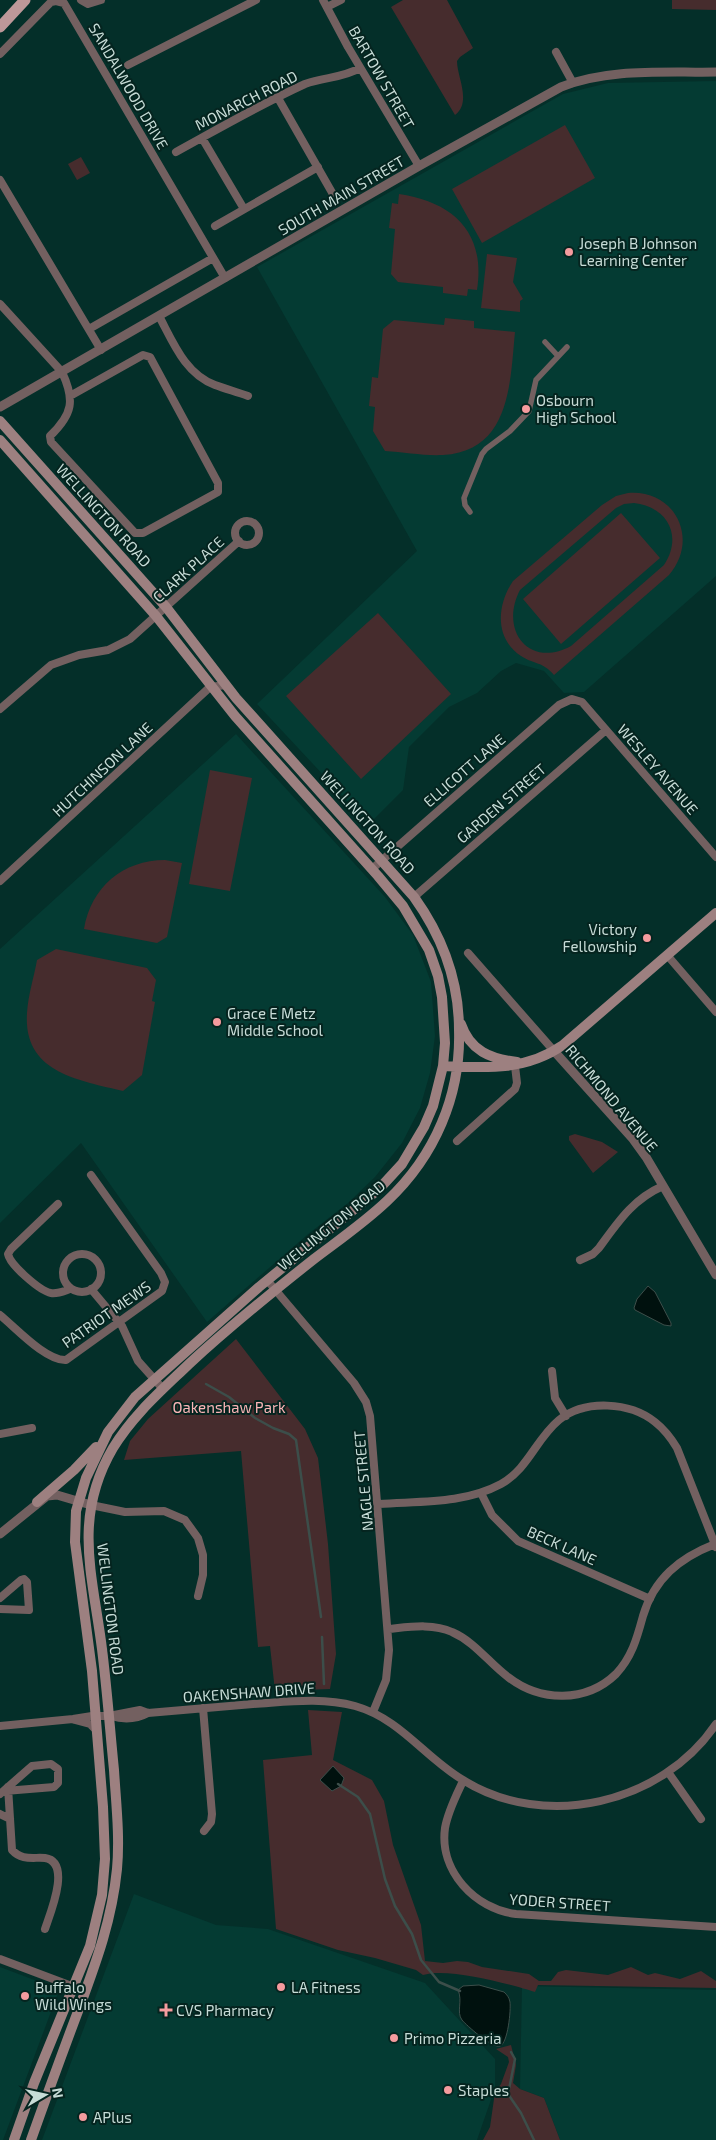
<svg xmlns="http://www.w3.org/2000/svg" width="716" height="2140" font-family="'Exo 2',sans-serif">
<rect width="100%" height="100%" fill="#042f29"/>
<path fill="#043b33" d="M716 81V576L584 692 564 693 544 671 516 663 501 671 477 693 449 707 409 747 403 790 369 824 257 704 417 551 257 267 563 94 608 83Z
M236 734 385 897 413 935 431 982 435 1036 430 1073 420 1108 402 1143 375 1177 348 1203 307 1235 207 1322 81 1143 0 1223V949Z
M134 1894 216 1925 268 1929 425 1983 495 2059V2088L477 2140H42Z
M0 1967 53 1987 58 1993 3 2140H0Z
M522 1986 716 1990V2140H560L544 2098 520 2089Z"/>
<path fill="#462c2d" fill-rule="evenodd" d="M403 0H447L473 48 460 57 457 61C457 77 472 102 455 115L391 7Z
M672 0H716V10L672 9Z
M565 125 595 178 482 243 452 189Z
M81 157 90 173 77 180 68 164Z
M399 194C453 202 486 232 477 290L468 289 467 296 443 293V287L398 282 391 274 395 229 389 228 392 203 398 204Z
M487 254 517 258 513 282 523 299 520 301V312L481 308Z
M445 318 474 321V328L515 332C510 382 511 451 443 455 424 456 404 452 385 451L373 431 375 407 369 406 372 377 378 378 383 329 394 320 444 325Z
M628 493C675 489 700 539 669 575L554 675C542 661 535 665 521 656 494 638 497 605 513 581L602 505 616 496ZM634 503C668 507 683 536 664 565L571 646C529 669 499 630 520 590L616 508 624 504Z
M621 513 660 558 561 644 523 599Z
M378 613 451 694 361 779 286 696Z
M210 770 252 778 230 891 189 884Z
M165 860 182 863 167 937 157 943 84 929C91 887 123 860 165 860Z
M56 949 147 968 156 980 152 1001 155 1002 142 1075 123 1091C79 1080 23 1073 27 1013 28 995 34 977 37 960Z
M575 1134 602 1142 618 1152 593 1173 569 1140V1136Z
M236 1339 305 1429 318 1458 328 1544 336 1654 330 1689 275 1691 270 1646 258 1647 241 1451 124 1460 130 1441 148 1419Z
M308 1710 342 1712 333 1760 372 1780 384 1801 393 1845 421 1925 425 1961 443 1963 457 1961 468 1962 482 1967 529 1974 539 1981H551L558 1972 566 1970 608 1975 631 1967 648 1975 655 1973 680 1979 701 1971 716 1981V1988L538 1985 535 1992C510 1984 447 1967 423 1975L416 1970 375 1958 338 1950 276 1929 263 1760 312 1755Z
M511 2045 516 2065 513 2083 520 2089 544 2098 560 2140H483L490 2127 495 2092 501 2084 509 2062 508 2057 496 2049Z"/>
<path fill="#00110e" stroke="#3c4e4a" d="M648 1286 655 1292 671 1323V1326L664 1325 635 1310 634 1308 637 1299Z
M333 1766 344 1778 341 1786 332 1791 320 1780Z
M479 1985 504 1992C507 1995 509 1997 510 2002 511 2010 508 2043 500 2046 493 2049 466 2025 462 2020 456 2012 463 2001 458 1990L463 1986Z"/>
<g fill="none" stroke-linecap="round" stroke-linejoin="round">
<path stroke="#3c4e4a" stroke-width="2.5" d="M206 1384 229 1397 255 1418 273 1428 289 1434 296 1440 321 1617
M322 1637 324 1684
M338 1784 358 1797 370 1814 385 1879 395 1906 412 1934 421 1960 439 1982 460 1991
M511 2052 515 2059 508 2094 521 2113 534 2140"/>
<path stroke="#736060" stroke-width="5.5" d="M545 342 558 356
M470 512 465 505 464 498 482 454 486 449 510 431 529 411 536 380 567 347"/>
<path stroke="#736060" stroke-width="8" d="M81 0 88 4 101 0
M323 0 348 47 419 166
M327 7 341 0
M556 52 573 83
M0 54 51 2 56 1 64 3 225 278
M128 65 256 0
M278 98 334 196
M202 138 244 209
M176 152C218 129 261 104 305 84 324 77 343 78 360 68
M0 180 101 350
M215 226 318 167
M0 304 62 372C75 400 73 414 50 436L51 442 135 533H143L218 492V483L150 357 143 355 70 396
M159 316C173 342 185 374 215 385 226 389 237 392 248 396
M89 329 213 258
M235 533a12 12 0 1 1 24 0a12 12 0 1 1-24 0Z
M0 709 51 665 79 655 108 650 130 639 239 541
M372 869 559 705 572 699 582 702 716 857
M0 881 210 687 226 685
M414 897 606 730
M468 953 554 1051
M667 955 716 1012
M457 1141 515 1089 517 1083 515 1066
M58 1204 11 1249 8 1254C10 1265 40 1291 51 1293 58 1294 64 1291 70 1289
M63 1273a19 19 0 1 1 38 0a19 19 0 1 1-38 0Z
M580 1260 593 1254 599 1248C618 1222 633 1199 663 1186
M267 1280 354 1383 366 1402 370 1416 389 1650 386 1680 373 1712
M91 1289 122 1326 138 1361 163 1389
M0 1315C16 1328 46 1361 66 1360L162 1291 165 1282 161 1273 91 1175
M552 1371 555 1398 566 1416
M0 1434 32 1428
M481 1493 492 1515 518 1541 650 1599
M379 1504C420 1501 464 1504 501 1484 528 1469 536 1439 559 1420 585 1399 630 1402 655 1422 664 1429 671 1438 677 1448L716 1547
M91 1505 125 1512 164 1511 185 1520 198 1538 203 1555V1575L198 1596
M0 1598 21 1580 24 1579 27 1582 29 1610 0 1609
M389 1629C409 1627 433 1623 452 1632 475 1642 489 1663 508 1677 540 1702 586 1703 616 1674 632 1657 637 1638 643 1616 654 1579 679 1558 715 1544
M203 1708 212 1814 211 1822 204 1831
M111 1716C124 1720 135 1720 148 1713
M75 1720 90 1724 97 1731
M0 1726 73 1719 92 1716H109L140 1710 148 1713C183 1710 218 1707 253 1704 287 1702 321 1697 355 1706 401 1719 424 1757 463 1780 545 1831 662 1804 716 1724
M668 1772 701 1819
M463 1781C456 1796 448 1811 445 1828 439 1871 475 1909 516 1914L716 1927
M8 1787 12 1850C22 1861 33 1857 45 1858 72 1862 50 1914 45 1929
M0 1794 32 1766 51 1764 58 1769V1783L54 1787 5 1791
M0 1814 10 1819
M0 1959 85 1991"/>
<path stroke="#736060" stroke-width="9" d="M0 407 419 166 561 87C609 68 664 73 716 72
M554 1051 633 1139 646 1157 716 1275
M0 1534 47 1496 57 1495 91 1505"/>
<path stroke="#9d8080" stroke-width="10" d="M0 421 166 607 236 698 414 897C442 936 459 981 459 1030 461 1095 435 1156 387 1201 365 1222 339 1240 314 1259 271 1293 229 1327 189 1364 161 1391 133 1415 113 1448 72 1518 93 1576 102 1649 107 1689 110 1730 114 1770 116 1803 120 1836 117 1869 112 1919 97 1960 80 2006 63 2051 47 2095 31 2140
M0 440 156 616 235 716 378 876 403 906 429 950 438 976 442 997 445 1043 443 1066 433 1106 424 1127 402 1164 379 1189 259 1287 135 1397 108 1432 86 1478 76 1511 75 1542 92 1671 103 1807 105 1859 102 1895 90 1946 34 2083 14 2140
M461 1024C470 1051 491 1059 517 1062
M443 1066C486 1068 526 1071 563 1045L716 913
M37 1502 74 1470 96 1447"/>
<path stroke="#bd9899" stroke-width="11" d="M0 27 25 0"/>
</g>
<g fill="#f59b9e" stroke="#05241f" stroke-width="2">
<circle cx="569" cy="252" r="5"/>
<circle cx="526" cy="409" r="5"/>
<circle cx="647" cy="938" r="5"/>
<circle cx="217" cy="1022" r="5"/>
<circle cx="281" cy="1987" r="5"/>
<circle cx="25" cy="1996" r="5"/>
<path d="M163.5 2002.5h5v5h5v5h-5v5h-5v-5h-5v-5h5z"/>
<circle cx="394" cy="2038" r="5"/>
<circle cx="448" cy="2090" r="5"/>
<circle cx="83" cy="2117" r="5"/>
</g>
<g text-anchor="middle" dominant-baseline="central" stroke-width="4" stroke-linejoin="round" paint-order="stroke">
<g font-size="15" fill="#c7dcd7" stroke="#05241f">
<text transform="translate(382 77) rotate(60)">BARTOW STREET</text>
<text transform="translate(129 86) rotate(60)">SANDALWOOD DRIVE</text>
<text transform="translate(246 100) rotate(-27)">MONARCH ROAD</text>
<text transform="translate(341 195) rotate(-30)">SOUTH MAIN STREET</text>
<text transform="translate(104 515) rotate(48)">WELLINGTON ROAD</text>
<text transform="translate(188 569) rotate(-42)">CLARK PLACE</text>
<text transform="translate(102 769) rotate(-43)">HUTCHINSON LANE</text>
<text transform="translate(658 769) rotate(49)">WESLEY AVENUE</text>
<text transform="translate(464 770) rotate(-41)">ELLICOTT LANE</text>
<text transform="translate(501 803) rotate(-41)">GARDEN STREET</text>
<text transform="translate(368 822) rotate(48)">WELLINGTON ROAD</text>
<text transform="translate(612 1098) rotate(50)">RICHMOND AVENUE</text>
<text transform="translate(331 1225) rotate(-39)">WELLINGTON ROAD</text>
<text transform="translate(106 1314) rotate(-35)">PATRIOT MEWS</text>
<text transform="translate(363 1481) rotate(-95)">NAGLE STREET</text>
<text transform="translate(562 1545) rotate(24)">BECK LANE</text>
<text transform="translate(111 1609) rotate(83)">WELLINGTON ROAD</text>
<text transform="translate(249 1692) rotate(-4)">OAKENSHAW DRIVE</text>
<text transform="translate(560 1902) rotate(4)">YODER STREET</text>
</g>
<g font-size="15" fill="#c7dcd7" stroke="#05241f" text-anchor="start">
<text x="579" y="243">Joseph B Johnson<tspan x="579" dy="17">Learning Center</tspan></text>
<text x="536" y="400">Osbourn<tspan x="536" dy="17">High School</tspan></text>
<text x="637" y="929" text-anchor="end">Victory<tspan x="637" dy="17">Fellowship</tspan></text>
<text x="227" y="1013">Grace E Metz<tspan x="227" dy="17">Middle School</tspan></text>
<text x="35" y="1987">Buffalo<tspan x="35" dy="17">Wild Wings</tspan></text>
<text x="291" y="1987">LA Fitness</text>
<text x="176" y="2010">CVS Pharmacy</text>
<text x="404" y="2038">Primo Pizzeria</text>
<text x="458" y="2090">Staples</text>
<text x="93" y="2117">APlus</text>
</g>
<g font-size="15" fill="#fbb5b7" stroke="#05241f">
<text x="229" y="1407">Oakenshaw Park</text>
</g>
</g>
<g transform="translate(45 2095) rotate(81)" stroke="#05241f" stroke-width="4" paint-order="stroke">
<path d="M0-4L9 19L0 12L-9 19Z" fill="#c7dcd7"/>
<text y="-8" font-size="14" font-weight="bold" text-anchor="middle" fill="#c7dcd7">N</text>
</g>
</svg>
